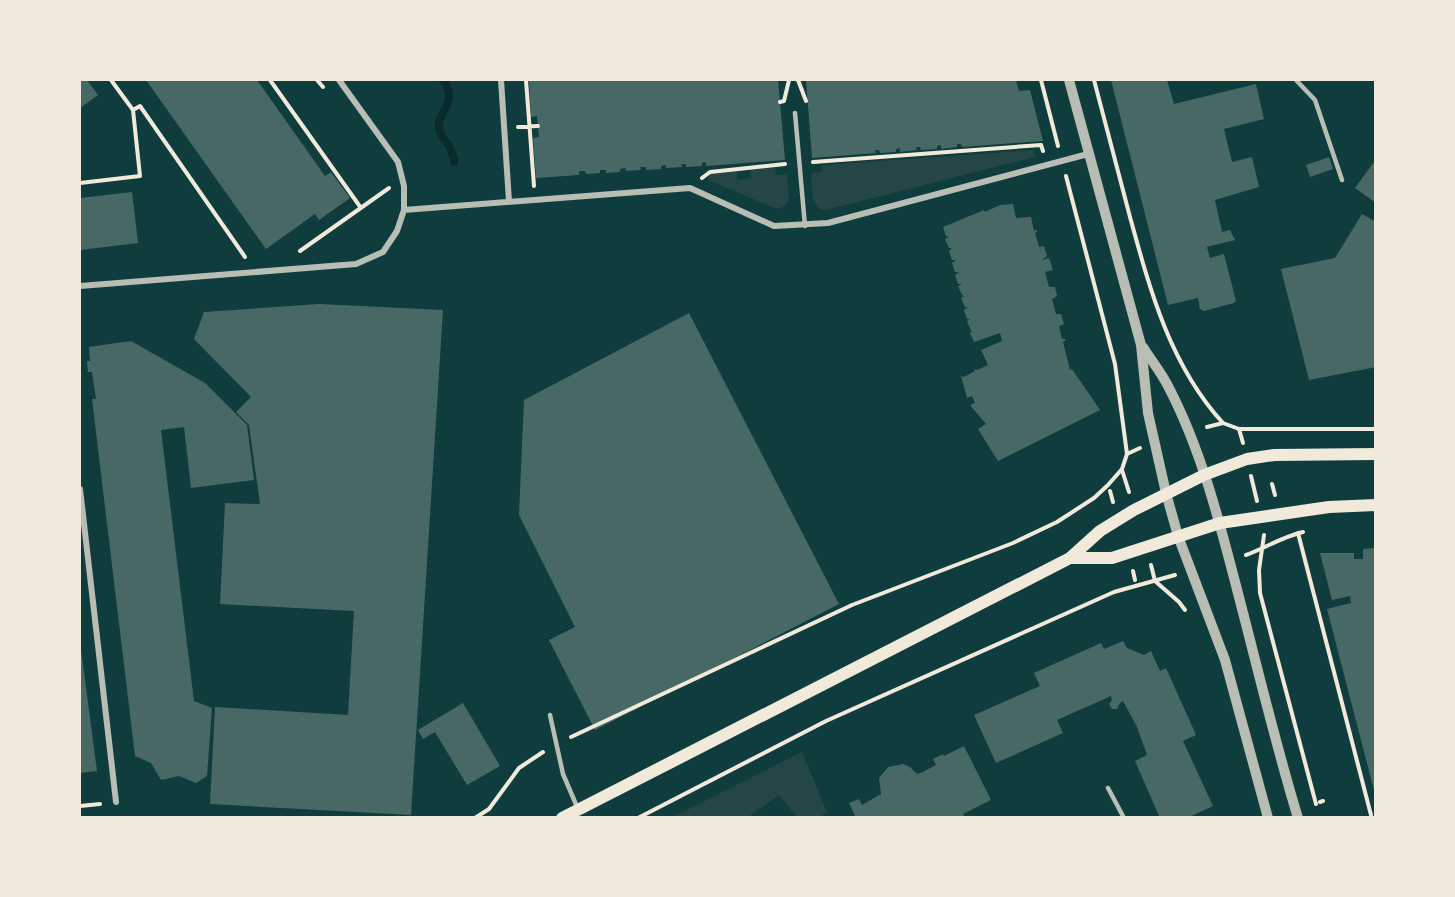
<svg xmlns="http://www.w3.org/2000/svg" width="1455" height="897" font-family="Figtree,sans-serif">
<rect width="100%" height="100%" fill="#0f3d3e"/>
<path fill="#244646" d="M1034 150 1035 157 826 210 818 208 813 200 811 173 822 172V165Z
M775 168 776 175H787C788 188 794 210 775 208L708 180 709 173 737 171V180L751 178 750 170Z
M802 752 827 812 820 817H797L779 795 748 817H673Z"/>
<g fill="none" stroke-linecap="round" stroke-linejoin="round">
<path stroke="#0a2a2b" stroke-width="8" d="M443 80C460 104 437 109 439 128 440 140 453 144 454 162"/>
</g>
<path fill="#486865" d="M80 80H87L98 95 80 108Z
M146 80H257L325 176 331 172 350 198 319 220 315 214 266 249Z
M529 80H778L785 160 706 166V162L702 163V166L686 167V164H681L682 167 666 168V165L661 166V169L646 170V167H640L641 170 626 171 625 168 620 169V172L606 173V170H600V173L586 174 585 171H579V175L536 178 533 138 539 137 537 116 531 117Z
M806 80H1016L1019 91 1030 90 1043 141 962 147 961 144H957V147L941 149V145L937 146V149L921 150 920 147H916L917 150 900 152V148L896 149V152L880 153 879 150H875L876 153 812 158Z
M1111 80H1167L1174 104 1256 84 1264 119 1224 129 1232 162 1252 157 1259 187 1215 200 1222 232 1230 230 1235 240 1207 247 1210 258 1224 254 1236 301 1234 303 1204 311 1200 309 1198 298 1168 305Z
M1329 157 1333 169 1310 177 1306 165Z
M1374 162 1376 163V203L1355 188Z
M132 192 138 243 80 250V198Z
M1013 204 1016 218 1031 217 1034 231 1037 230V232L1035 233 1039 247 1044 246 1047 256 1042 260 1049 258 1053 270 1045 272 1049 287H1055L1057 296 1052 299 1056 314H1061L1064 324 1059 326 1062 339H1065V341L1063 342 1070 370 1072 369 1100 410 998 461 978 429 986 424 970 405 975 403 972 396 967 398 961 376 964 377 975 371 974 370 976 369 977 370 988 365 981 350 1002 341 1000 333 974 342 970 333 973 331H971L967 321 970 319H967L964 310 968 307H965L961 298 964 296 962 295 958 286 962 284H958L955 275 959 272H955L952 263 956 260H952L949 251 952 248H949L945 239 949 237 946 236 943 227 984 210 985 212 1000 205Z
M1362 214 1376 222V367L1309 380 1281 269 1335 258Z
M319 304 443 310 411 815 210 804 215 707 348 715 354 611 220 604 225 503 260 504 249 425 236 412 251 397 194 339 204 312Z
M689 313 839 604 595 730 549 640 575 627 519 515 524 400Z
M131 341 205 383 247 425 254 480 191 488 184 427 161 430 194 701 212 708 207 776 196 783 179 776 161 780 151 763 135 756 92 399H96L93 380 92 372H88L87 361H90L89 347Z
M1376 548V794H1375L1327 609 1351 603 1350 596 1332 600 1320 553H1354V559H1363V549Z
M1123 641 1127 648 1144 655 1151 651 1160 671 1166 668 1196 735 1183 741 1213 806 1187 818H1160L1135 761 1147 755 1137 727 1123 701 1120 703 1117 709H1112L1109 704 1112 700 1111 696 1057 720 1063 733 996 763 974 715 1040 686 1034 673 1101 643 1104 649Z
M80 642 97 771 80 773Z
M463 703 500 766 467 785 435 732 423 739 418 730Z
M964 746 991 800 963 814 965 818H856L849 803 859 799 862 805 881 794 879 778 888 767 903 764 910 767 917 774 923 772 936 765 933 759 943 754 944 756Z"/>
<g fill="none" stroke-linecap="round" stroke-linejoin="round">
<path stroke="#f1e9da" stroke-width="4" d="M111 80 133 110
M270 80 361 208
M317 80 323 87
M526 80 534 186
M798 80 806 101
M1041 80 1058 146
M1094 80C1106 125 1118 171 1130 217 1150 290 1170 365 1223 423
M780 102 784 101 789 80
M518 127 538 126
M813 162 1041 145 1043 151
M1066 176 1115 364 1127 454
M702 178 710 172 785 164
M80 183 140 176 133 110 140 106 245 257
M300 251 389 188
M1207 427 1223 423 1239 429H1376
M1239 429 1243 443
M1122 470 1129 492
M1251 476 1257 501
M1272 484 1275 495
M1110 491 1113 502
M1298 533 1371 815
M1264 535 1259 570 1260 593 1316 804
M1246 555C1265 548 1282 537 1303 532
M1151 565 1155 581 1179 602 1185 610
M1133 571 1135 580
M571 737 852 605 1013 543 1057 522 1094 498 1108 485 1122 469 1127 454 1140 448
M1320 802 1323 801
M80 806 100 804
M475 818 489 809 519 768 543 752
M638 818 826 721 1114 592 1175 575"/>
<path stroke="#b8beb3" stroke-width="4.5" d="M1296 80 1315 100 1342 180
M795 113 805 226
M550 715 563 774 578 809
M1108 788 1124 818"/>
<path stroke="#b8beb3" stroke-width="6" d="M501 80 509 201
M404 210 690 188 774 226 828 223 1088 154
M80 286 356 264 383 252 397 231 404 210V186L398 162 339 80
M80 489 116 802"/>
<path stroke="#b8beb3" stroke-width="10" d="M1069 80 1141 345 1148 413 1166 493 1178 536 1225 660 1268 818
M1143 347C1151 360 1161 372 1168 386 1203 453 1221 528 1240 601 1259 674 1276 746 1298 818"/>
<path stroke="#f1e9da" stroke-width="12" d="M1070 558H1112L1220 523 1329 507 1376 505
M562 818 1070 558 1100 531 1134 510 1204 475 1247 459 1274 455 1376 454"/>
</g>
<rect width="1455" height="897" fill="none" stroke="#f1e9da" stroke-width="162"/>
</svg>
